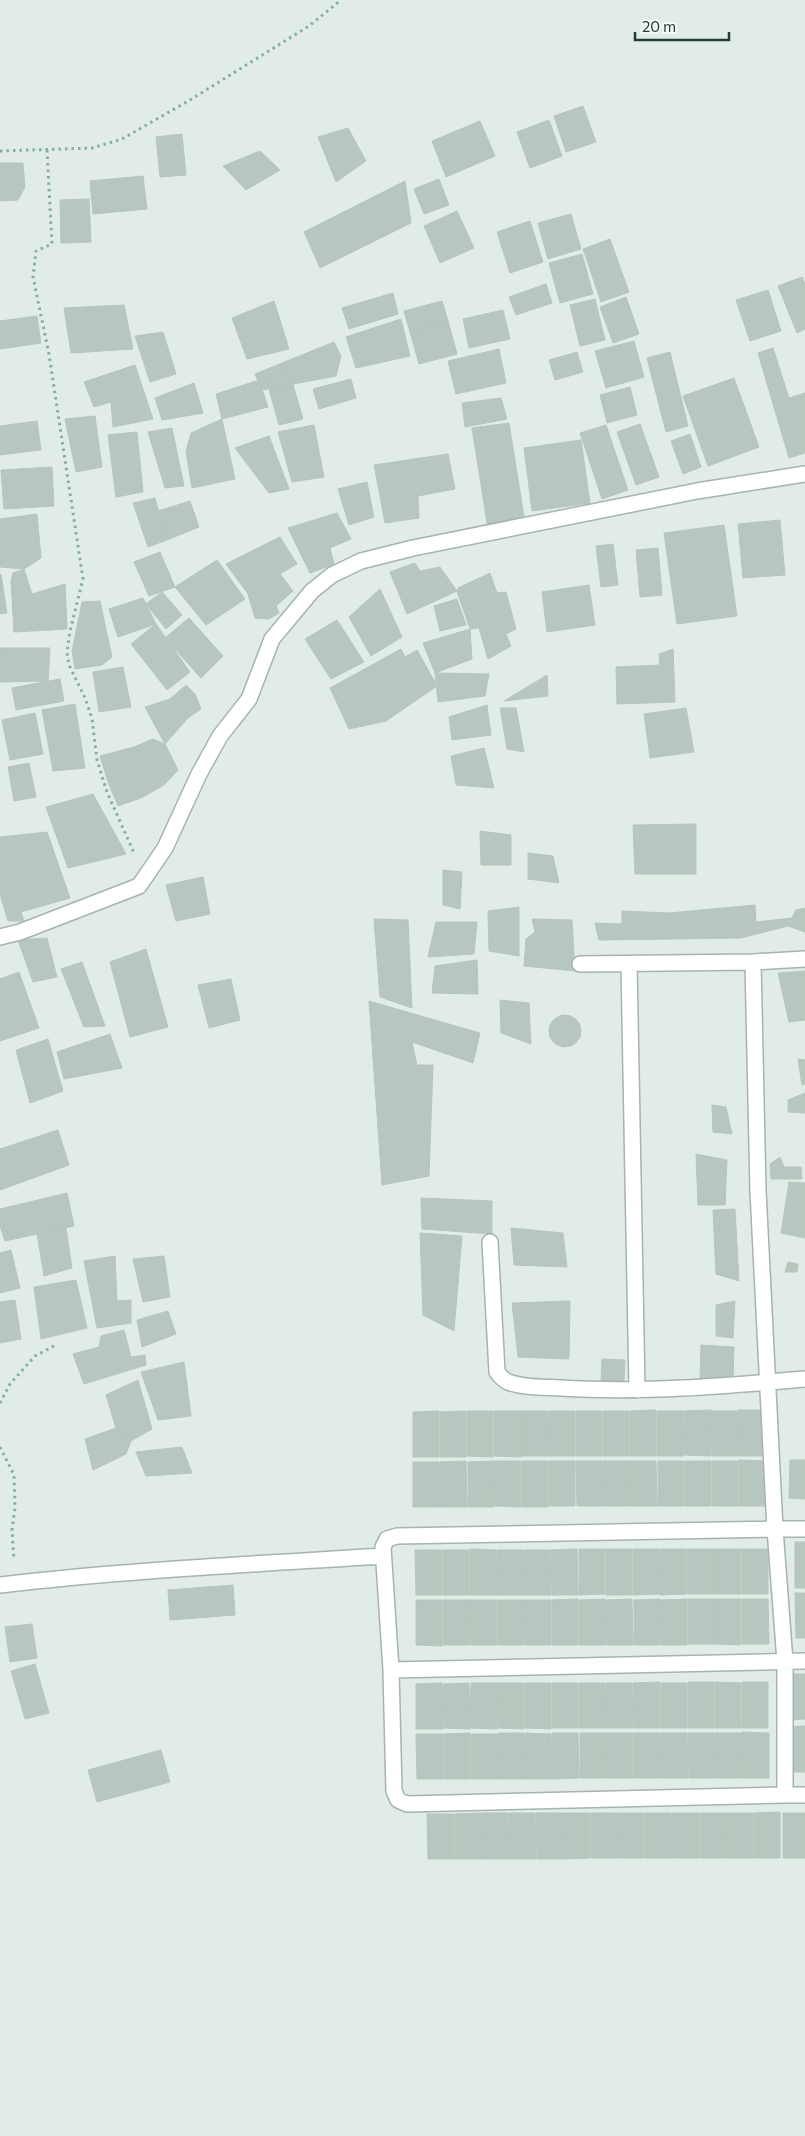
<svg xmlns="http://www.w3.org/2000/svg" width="805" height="2136" font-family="Commissioner,sans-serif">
<rect width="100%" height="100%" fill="#e2ece7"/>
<path fill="#b7c7c0" stroke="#b4c6bd" d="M583 106 596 142 566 152 554 116Z
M549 120 562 156 530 168 517 132Z
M480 121 495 156 446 177 432 141Z
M348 128 366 161 336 182 318 137Z
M182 134 186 175 160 177 156 137Z
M260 151 280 170 246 190 223 166Z
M0 163H23L25 187 18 200 0 201Z
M143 176 147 209 93 214 90 181Z
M439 179 449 205 424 214 414 189Z
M405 181 411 223 320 268 304 232Z
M89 199 91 242 61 243 60 200Z
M457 211 474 248 440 263 424 226Z
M571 214 581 249 548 259 538 223Z
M530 221 543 262 510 273 497 232Z
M610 239 629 292 601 302 583 249Z
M582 254 593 294 560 303 549 263Z
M802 277 805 284V329L797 333 778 286Z
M546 284 552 303 516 315 509 297Z
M768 290 781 331 750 341 736 300Z
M393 293 398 314 349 329 342 308Z
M626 297 639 334 613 343 600 307Z
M595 299 605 340 580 346 570 305Z
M274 301 289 349 247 359 232 318Z
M442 301 448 321 410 332 404 311Z
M124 305 133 349 71 353 64 308Z
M503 310 510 339 469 348 463 319Z
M37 316 41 343 0 349V321Z
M401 319 410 356 356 368 346 337Z
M448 321 457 354 419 364 410 332Z
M163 332 176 374 150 382 135 336Z
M634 341 644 377 606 388 595 351Z
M334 342 341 356 336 376 262 390 255 374Z
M773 348 789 398 805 393V453L789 458 758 353Z
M499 349 506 383 456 394 448 361Z
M577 352 583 372 555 380 549 360Z
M670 352 688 426 666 432 647 358Z
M135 365 153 419 113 427 111 402 94 407 84 382Z
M289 371 303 419 279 425 266 378Z
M734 378 759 447 708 466 683 396Z
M351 379 356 398 319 409 313 389Z
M259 380 268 407 222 419 216 394Z
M194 383 203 413 162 420 155 398Z
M630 387 637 415 607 423 600 395Z
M501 398 507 419 465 427 462 403Z
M95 416 102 467 76 472 65 419Z
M222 419 235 479 192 488 186 451 191 433Z
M37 421 41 450 0 455V426Z
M509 423 525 523 488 529 472 428Z
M640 424 659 477 636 485 617 432Z
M314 425 324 477 292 482 278 432Z
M606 425 628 490 602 499 580 433Z
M172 428 184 486 165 488 148 432Z
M137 432 143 492 116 497 108 435Z
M690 434 701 467 683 474 671 441Z
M269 436 289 489 269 493 235 448Z
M581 440 590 503 532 511 524 448Z
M448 454 455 489 418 496 419 518 385 523 374 465Z
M52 467 54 506 4 509 1 470Z
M367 482 374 517 349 525 338 489Z
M155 498 167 540 148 547 133 503Z
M190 501 199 527 167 540 158 511Z
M337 513 351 539 330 548 334 564 310 573 288 528Z
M37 514 41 558 24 569 0 567V519Z
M780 520 785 575 743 578 738 524Z
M724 525 737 616 677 624 664 533Z
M280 537 297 564 280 574 293 591 276 606 279 613 269 619 255 618 248 594 226 564Z
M613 544 618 585 601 587 596 546Z
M658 548 662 595 640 597 636 550Z
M160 552 175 587 149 596 134 562Z
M217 560 245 599 206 625 175 587Z
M415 563 420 571 440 567 457 591 407 614 390 572Z
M24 569 32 594 65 584 67 629 14 632 11 581 13 573Z
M490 573 497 593 506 592 516 629 506 634 511 646 488 659 479 628 470 629 457 591 458 588Z
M1 574 7 613 0 614V575Z
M589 585 595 625 547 632 542 592Z
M380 589 402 637 371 656 349 617Z
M162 592 182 615 166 629 146 604Z
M143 598 156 624 118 637 109 609Z
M457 599 466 625 440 631 434 606Z
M100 601 112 657 102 665 75 669 72 651 82 602Z
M189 618 223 656 201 678 165 638Z
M337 620 364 662 331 679 305 639Z
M156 624 190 672 167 690 131 644Z
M470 629 472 659 435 673 423 643Z
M0 648H50L48 681 0 682Z
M401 649 405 657 417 650 437 686 386 721 349 729 330 688Z
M673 649 675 702 617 704 616 667 660 665 659 654Z
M123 667 131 707 99 712 93 672Z
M435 673 489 674 485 696 438 702Z
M547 675 548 696 504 701Z
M60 679 64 701 16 710 12 688Z
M186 685 195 694 201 709 188 718 165 744 145 707 170 699Z
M75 704 85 768 53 771 42 710Z
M487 705 491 735 452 740 449 717Z
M500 708H516L524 752 507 749Z
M686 708 694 752 650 758 644 714Z
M35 713 43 754 10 760 2 720Z
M153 739 165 744 178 770 164 785 141 798 118 806 108 782 100 756 134 747Z
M484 748 494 788 456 785 451 756Z
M29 763 36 797 14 801 8 767Z
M93 794 126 854 68 868 46 807Z
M696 824V874H635L633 825Z
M480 831 511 835V865H481Z
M47 832 70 898 21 912 24 921H8L0 894V837Z
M528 853 553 856 559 883 528 879Z
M443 870 462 872 460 909 443 905Z
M203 877 210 914 176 921 166 885Z
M755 905 756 922 792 918 796 910 805 908V932L788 926 741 938 599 940 595 923 622 924V911L669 913Z
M519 907V956L489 951 488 911Z
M374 919 408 920 412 1008 380 997Z
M532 919 572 920 575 971 524 966 526 939 535 932Z
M436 922H477L474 954 428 957Z
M47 938 57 977 33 982 18 940Z
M146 949 168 1027 130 1037 110 962Z
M477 960 478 994 432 993 435 966Z
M82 962 105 1026 84 1027 61 969Z
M805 971V1020L789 1022 778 973Z
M19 972 39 1028 0 1041V979Z
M231 979 240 1020 209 1028 198 985Z
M500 1000 529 1003 531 1044 501 1033Z
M369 1001 480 1033 473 1063 412 1042 417 1065H433L429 1176 382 1185Z
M549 1031a16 16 0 1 1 32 0a16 16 0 1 1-32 0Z
M110 1034 122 1068 64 1079 57 1052Z
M48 1039 63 1091 30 1103 16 1050Z
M798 1059 805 1060V1084L802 1085Z
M805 1093V1113L788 1112V1100Z
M712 1105 726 1107 732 1134 713 1132Z
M58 1130 69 1165 0 1190V1149Z
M696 1154 727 1160 725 1205H698Z
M780 1157 784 1167H801L802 1179H771L770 1164Z
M789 1182 805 1183V1238L781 1233Z
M67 1193 74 1226 5 1241 0 1226V1209Z
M421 1198 492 1201V1234L422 1229Z
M735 1209 739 1281 716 1274 713 1210Z
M66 1228 72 1268 44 1276 37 1234Z
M511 1228 563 1233 567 1267 514 1265Z
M420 1233 462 1236 454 1331 423 1315Z
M11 1250 20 1288 0 1293V1253Z
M115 1256 117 1301 131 1300V1323L97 1328 84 1261Z
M164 1256 170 1297 143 1302 133 1259Z
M788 1262 798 1264 797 1272H785Z
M76 1280 87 1328 41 1339 34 1287Z
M15 1300 21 1339 0 1343V1302Z
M570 1301 569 1359 518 1357 512 1303Z
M735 1301 733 1338 716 1336V1305Z
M168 1311 176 1334 142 1347 137 1320Z
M124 1330 131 1357 145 1355 146 1365 84 1384 73 1354 99 1347 101 1336Z
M701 1345 734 1347 733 1379 700 1378Z
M602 1359 625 1360 624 1382 601 1381Z
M184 1362 191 1416 158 1420 141 1372Z
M138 1380 152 1429 131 1441 116 1428 106 1395Z
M656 1410V1456H630V1411Z
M711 1410V1456L685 1455 684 1411Z
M738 1410H765V1456H738Z
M439 1411V1457H413V1412Z
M466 1411V1457H440V1412Z
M467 1411H493V1457L467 1456Z
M494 1411H521V1457L494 1456Z
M521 1411H547L548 1456H521Z
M548 1411H575V1456H548Z
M576 1411H602V1456H576Z
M603 1411H629V1456H603Z
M657 1411H683L684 1456H657Z
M711 1411H737L738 1456H712Z
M116 1428 131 1441 126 1454 93 1470 85 1439Z
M182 1447 192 1473 146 1476 136 1452Z
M739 1460 765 1461 766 1506H739Z
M790 1460H805V1499L789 1498Z
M466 1461 467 1507H440V1462Z
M494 1461H521V1507L495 1506Z
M494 1461V1507H468V1462Z
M522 1461H548V1507H522Z
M549 1461H575V1506H549Z
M576 1461H602L603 1506H577Z
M603 1461H630V1506H603Z
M630 1461H656L657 1506H631Z
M658 1461H684V1506H658Z
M685 1461H711V1506H685Z
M712 1461H738V1506H712Z
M413 1462H439L440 1507H413Z
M795 1542H805V1588H795Z
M470 1549 496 1550 497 1595H470Z
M577 1549 578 1595H552L551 1550Z
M579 1549H605V1594L579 1595Z
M606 1549H632V1595H606Z
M633 1549H659L660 1594 633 1595Z
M660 1549H686V1594L660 1595Z
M687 1549H714V1594H687Z
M714 1549H741V1594H714Z
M742 1549H768V1594H742Z
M415 1550H442V1595H416Z
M443 1550H469V1595H443Z
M497 1550H523L524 1595H497Z
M524 1550H550L551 1595H524Z
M233 1585 235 1615 170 1620 168 1590Z
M795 1593H805V1638H796Z
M578 1599V1645H552V1600Z
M605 1599 606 1645H579V1600Z
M632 1599 633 1645H607L606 1600Z
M660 1599V1645H634V1600Z
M687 1599V1645H661L660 1600Z
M688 1599H714L715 1644H688Z
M714 1599H741V1645L715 1644Z
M742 1599H768L769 1644H742Z
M416 1600H442V1646L416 1645Z
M443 1600H470V1645H443Z
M470 1600H497V1645H471Z
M498 1600H524V1645H498Z
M524 1600H551V1645H525Z
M32 1624 37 1658 10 1662 5 1627Z
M35 1664 49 1713 25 1719 11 1671Z
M790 1674H805V1719L790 1720Z
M660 1682V1728H634L633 1683Z
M688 1682H714V1728H688Z
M715 1682 741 1683V1728H715Z
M742 1682H768V1728H742Z
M442 1683 443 1729H416V1684Z
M469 1683 470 1729 444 1728 443 1684Z
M471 1683H497V1729L470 1728Z
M497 1683H524V1729L498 1728Z
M525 1683H551V1729L525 1728Z
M552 1683H578V1728H552Z
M579 1683H605L606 1728H579Z
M606 1683H632L633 1728H606Z
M661 1683H687V1728H661Z
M805 1726V1772H789L788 1727Z
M742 1732 769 1733V1778H743Z
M470 1733V1779H444V1734Z
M498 1733H524L525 1779H498Z
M525 1733 551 1734 552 1779H525Z
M552 1733H578L579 1778 552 1779Z
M580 1733H606V1778H580Z
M606 1733H633V1778H607Z
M634 1733H660L661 1778H634Z
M661 1733H687L688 1778H661Z
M688 1733H714L715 1778H689Z
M715 1733H742V1778H715Z
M416 1734H443V1779H417Z
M471 1734H497L498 1779H471Z
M161 1750 170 1782 97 1802 88 1770Z
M780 1812V1858H754V1813Z
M481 1813 482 1859H455V1814Z
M482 1813H508L509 1859H482Z
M509 1813H535L536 1859H510Z
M536 1813H563V1859H537Z
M563 1813H590V1858L564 1859Z
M591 1813H617L618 1858H591Z
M618 1813H644V1858H618Z
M645 1813H671L672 1858H645Z
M672 1813H699V1858H672Z
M700 1813H726V1858H700Z
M726 1813H753V1858H727Z
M783 1813H805V1858H783Z
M427 1814H454V1859H428Z"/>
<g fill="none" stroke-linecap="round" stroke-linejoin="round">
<defs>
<path id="minor" d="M0 937 20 932 139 886 165 848 199 774 220 736 249 699 272 639 312 591 332 575 361 561 413 548 697 491 805 474
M580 964 753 962
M629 964 637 1390
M490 1242 497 1372C500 1376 502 1379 508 1382 524 1388 543 1387 561 1388 642 1393 724 1386 805 1379
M805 1529H775L785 1662V1795H805
M0 1585C127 1570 256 1564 383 1556
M391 1670 805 1661
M785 1795 407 1804 398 1800 394 1791 391 1670 383 1547 387 1539 397 1536 775 1529 758 1191 753 962 805 959"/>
</defs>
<use href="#minor" stroke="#a5b4ae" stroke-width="18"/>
<path stroke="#82b09e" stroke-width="3" stroke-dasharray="2.5 4" stroke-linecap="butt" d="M47 150 52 244 36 251 33 277 49 354 83 579 70 631 67 653 69 665 86 700 92 719 97 760 107 792 134 853
M0 151 92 148 122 139 190 100 309 26 341 0
M0 1403 10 1384 35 1356 56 1345
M0 1447 14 1475 15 1508 12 1530 14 1560"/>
<use href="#minor" stroke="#fff" stroke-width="15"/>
</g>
<path d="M635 32v8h94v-8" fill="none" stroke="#223d34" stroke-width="2.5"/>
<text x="642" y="32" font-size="15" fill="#223d34" stroke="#f3f9f5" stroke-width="4" paint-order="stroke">20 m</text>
</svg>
